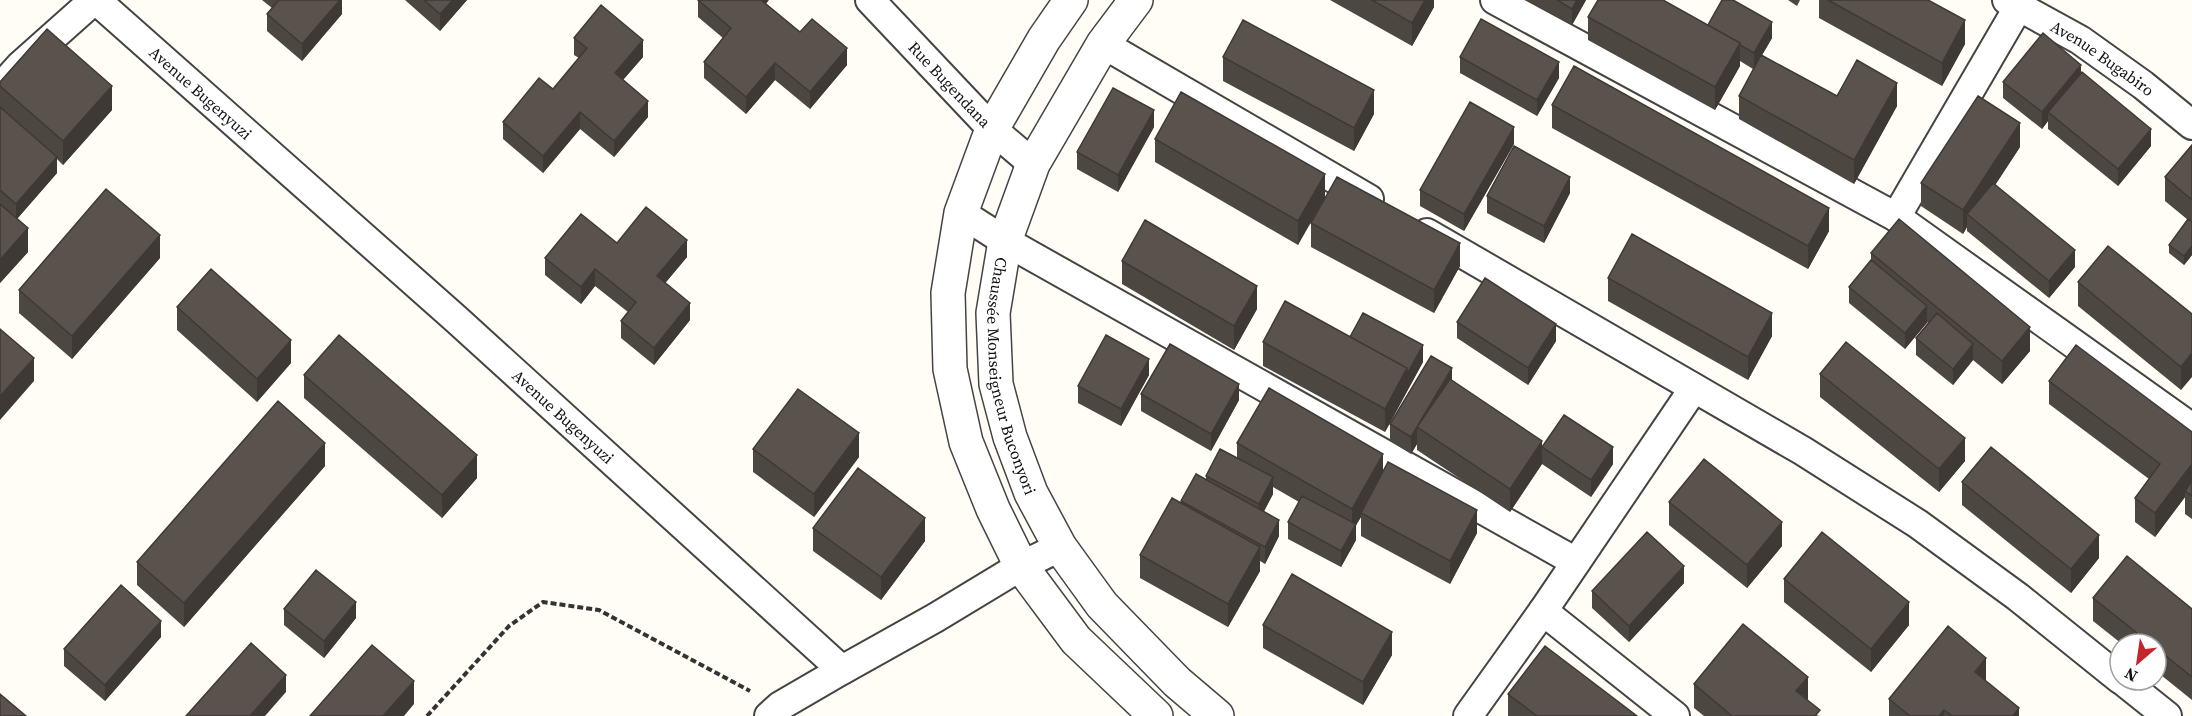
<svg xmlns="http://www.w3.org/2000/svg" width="2192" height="716" font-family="'Source Serif 4',serif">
<rect width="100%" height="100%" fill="#fffdf5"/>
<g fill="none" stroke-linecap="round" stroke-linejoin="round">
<defs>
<g id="minor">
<path id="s1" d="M96 0 456 319 842 670 935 618 1021 566 1060 547"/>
<path id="s2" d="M870 0 992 129 1033 164"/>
<path d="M1495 0 1896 217 2192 428"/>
<path id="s3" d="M2007 0 2080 40 2143 85 2192 125"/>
<path d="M1103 44 1369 199"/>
<path d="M0 88 20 66 94 0"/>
<path d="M961 213 1005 241 1576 562"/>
<path d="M1896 217 2019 6"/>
<path d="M1427 233 1803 451 1918 524 2018 597 2120 679"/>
<path d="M1543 611 1675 716"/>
<path d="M2122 680 2167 716"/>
<path d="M769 716 780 706 842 670"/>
<path d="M1468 716 1543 611 1694 388"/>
</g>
<g id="tertiary">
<path d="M1071 0 1044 39 992 129 961 213 948 293 950 369 966 442 993 509 1021 566 1076 640 1156 716"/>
<path id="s4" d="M1136 0 1103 44 1033 164 1005 241 993 313 996 384 1010 437 1031 493 1060 547 1102 605 1177 682 1217 716"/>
</g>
</defs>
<use href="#minor" stroke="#444" stroke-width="32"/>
<use href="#tertiary" stroke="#444" stroke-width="36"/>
<path stroke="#333" stroke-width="4" stroke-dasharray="6 3" stroke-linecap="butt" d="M427 716 509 626 543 602 599 610 750 691"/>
<use href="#minor" stroke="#fff" stroke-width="28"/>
<use href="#tertiary" stroke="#fff" stroke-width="33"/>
</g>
<path fill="#4d4742" d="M262 0H342V14L302 61 267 31V14L272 8Z
M405 0H467L440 31Z
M698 0 766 4 800 32 847 65 810 109 775 80 746 114 704 78V62L723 38 698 17Z
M1330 0H1434V7L1412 46Z
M1527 0H1586L1572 25Z
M1788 0H1800L1797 6Z
M1819 0H1928L1965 44 1942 86 1819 18Z
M1588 17 1708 25 1772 38 1762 55 1837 96 1897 106 1854 184 1739 119V96L1753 69 1740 61V66L1715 110 1588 40Z
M574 38 643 57 623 80 648 117 614 157 580 129 543 173 503 139V122L553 89 579 58 574 55Z
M1223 57 1374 114 1354 151 1223 81Z
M1460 57 1559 78 1537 116 1460 73Z
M2081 73 2151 146 2118 186 2048 129V121L2042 129 2003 98V82Z
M0 82 112 110 63 165 57 159V173L17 219 28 252 0 283Z
M1552 105 1829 231 1808 269 1552 128Z
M1154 127 1118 192 1077 169V152Z
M1155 139 1325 174 1298 245 1155 162Z
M1514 144 1464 231 1420 206V190Z
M2192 145V255L2184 265 2169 253V245L2188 220 2165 201V177Z
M2020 147 1995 185 2075 267 2049 298 1967 231V227L1963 234 1921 206V183Z
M1570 193 1544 243 1487 213V196Z
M1311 223 1460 266 1434 313 1311 247Z
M617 243 687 257 665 283 690 320 654 365 621 338V321L628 312 595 286 581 304 545 275V258Z
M1871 253 2030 351 2002 384 1973 360 1953 385 1916 355V338L1928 323 1927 322 1905 349 1849 303V287L1871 260Z
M160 258 72 359 19 313V290Z
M1122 261 1257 309 1234 350 1122 284Z
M1608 278 1772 336 1748 380 1608 301Z
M2078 282 2189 312 2181 390 2078 306Z
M177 307 291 363 257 402 177 330Z
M1457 322 1556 341 1528 385 1457 338Z
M1350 337 1423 362 1385 432 1263 366V342Z
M1820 374 1965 461 1939 492 1820 397Z
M304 375 477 478 442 518 304 398Z
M1149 375 1121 426 1078 403V386Z
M1452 381 1542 447 1613 464 1591 497 1542 464 1510 512 1417 450V444L1411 454 1390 441V424Z
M2049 381 2192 432V519L2185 514V497L2155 537 2135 522V498L2149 479 2049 404Z
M1141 394 1239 400 1211 451 1141 411Z
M1237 443 1383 472 1477 533 1450 584 1361 536V517L1356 525V540L1341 567 1288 539V522L1299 502 1273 487V494L1264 511 1279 536 1265 564 1260 561V571L1228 627 1140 578V555L1181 503V501L1206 480V476L1237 458Z
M753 449 859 457 814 517 753 472Z
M325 466 184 627 137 585V562Z
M1962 482 2099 558 2071 593 1962 505Z
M1669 502 1782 546 1747 588 1669 525Z
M813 528 925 541 881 600 813 551Z
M1784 579 1909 625 1871 672 1784 602Z
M1684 583 1629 642 1592 608V591Z
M2093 598 2192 609V700L2156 671V644H2122L2093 621Z
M284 609 356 618 324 658 284 625Z
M1263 625 1392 655 1363 705 1263 648Z
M161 637 105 701 64 666V649Z
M1986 681 2019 716H1889V699Z
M1694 684 1820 716H1704L1694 708Z
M1508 694 1637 716H1508Z"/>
<path fill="#3f3936" d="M340 0H342V14L302 61V44Z
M453 0H467L440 31V14Z
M758 0H769L758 14Z
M1425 0H1434V7L1412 46V23Z
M1577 0H1586L1572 25V9Z
M1965 20V44L1942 86V63Z
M1772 22V38L1754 69V53Z
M643 40V57L615 89V73Z
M1740 43V66L1715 110V87Z
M847 48V65L810 109V92Z
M1559 62V78L1537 116V100Z
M775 63V80L746 114V97Z
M2081 65V81L2048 112V121L2042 129V112Z
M1897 83V106L1854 184V160Z
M112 86V110L63 165V141Z
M1374 90V114L1354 151V128Z
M648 101V117L614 157V141Z
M1154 110V127L1118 192V175Z
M580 112V129L543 173V156Z
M2020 123V147L1973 219 1967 214V227L1963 234V210Z
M1514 127V144L1464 231V214Z
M2151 129V146L2118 186V169Z
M57 157V173L16 220V204Z
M1325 174V198L1298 245V221Z
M1570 177V193L1544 243V226Z
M1829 208V231L1808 269V246Z
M28 228V252L0 283V260Z
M160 235V258L72 359V336Z
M687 240V257L657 293V276Z
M1460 243V266L1434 313V290Z
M2192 246V255L2184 265V256Z
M2075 250V267L2049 298V281Z
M595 269V286L581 304V287Z
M1257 286V309L1234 350V326Z
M690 303V320L654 365V348Z
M1927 306V323L1905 349V333Z
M1772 313V336L1748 380V357Z
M1556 324V341L1528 385V368Z
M2030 327V351L2002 384V361Z
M291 340V363L257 402V379Z
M1973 344V360L1953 385V369Z
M1423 345V362L1385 432V409L1407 368Z
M2192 353V377L2181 390V367Z
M34 358V381L0 420V396Z
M1149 359V375L1121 426V409Z
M1452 368V385L1418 427Z
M1239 384V400L1211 451V434Z
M1417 427V444L1411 454V437Z
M859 433V457L814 517V494Z
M1965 438V461L1939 492V469Z
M1542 441V464L1510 512V489Z
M325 443V466L184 627V603Z
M1613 447V464L1591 497V480Z
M1383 454V477L1361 513V517L1356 525V540L1341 567V551L1352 531V509Z
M477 455V478L442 518V495Z
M2192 464V487L2185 491V497L2155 537V513Z
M1273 477V494L1259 521V504Z
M1477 510V533L1450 584V561Z
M925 518V541L881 600V577Z
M1279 520V536L1265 564V547Z
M1782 522V546L1747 588V565Z
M2099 535V558L2071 593V569Z
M1260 547V571L1228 627V604Z
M1684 566V583L1629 642V626Z
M356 602V618L324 658V641Z
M1909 602V625L1871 672V649Z
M161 621V637L105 701V685Z
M1392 632V655L1363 705V682Z
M1986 658V681L1975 696V672Z
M286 675V692L265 716H250Z
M1808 677V700L1796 691Z
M414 681V704L404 716H383Z
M2019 708V716H2013Z
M1944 710V716H1939Z"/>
<path fill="#5a524d" stroke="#3f3936" stroke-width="1.5" d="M279 0H340L302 44 267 14Z
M424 0H453L440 14Z
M698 0H761L800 32 812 19 847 48 810 92 775 63 746 97 704 62 731 28Z
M1372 0H1425L1412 23Z
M1557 0H1577L1572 9Z
M1598 0H1663L1740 43 1715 87 1588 17Z
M1722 0H1733L1772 22 1754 53 1740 45V43L1708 25Z
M1828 0H1928L1965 20 1942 63Z
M601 5 643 40 615 73 648 101 614 141 580 112 543 156 503 122 539 78 553 89 587 48 574 38Z
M1481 19 1559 62 1537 100 1460 57Z
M1243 20 1374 90 1354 128 1223 57Z
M47 29 112 86 63 141 0 86V82Z
M2043 33 2081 65 2042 112 2003 82Z
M1761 55 1837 96 1857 60 1897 83 1854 160 1739 96Z
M1574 66 1829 208 1808 246 1552 105Z
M2082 72 2151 129 2118 169 2048 112Z
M1113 88 1154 110 1118 175 1077 152Z
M1181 92 1325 174 1298 221 1155 139Z
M1978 96 2020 123 1963 210 1921 183Z
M1470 102 1514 127 1464 214 1420 190Z
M0 107 57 157 16 204 0 190Z
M2192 145V200L2165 177Z
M1514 146 1570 177 1544 226 1487 196Z
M1337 177 1460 243 1434 290 1311 223Z
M1993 183 2075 250 2049 281 1967 214Z
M106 189 160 235 72 336 19 290Z
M0 204 28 228 0 260Z
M646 207 687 240 657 276 690 303 654 348 621 321 636 302 595 269 581 287 545 258 581 214 617 243Z
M1899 219 2030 327 2002 361 1871 253Z
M2188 219 2192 222V246L2184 256 2169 245Z
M1145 220 1257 286 1234 326 1122 261Z
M1632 234 1772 313 1748 357 1608 278Z
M2108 246 2192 314V353L2181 367 2078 282Z
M1871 260 1927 306 1905 333 1849 287Z
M211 269 291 340 257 379 177 307Z
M1485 278 1556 324 1528 368 1457 322Z
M1285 301 1407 368 1385 409 1263 342Z
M1363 313 1423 345 1407 374V368L1350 337Z
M1937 313 1973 344 1953 369 1916 338Z
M0 329 34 358 0 396Z
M339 335 477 455 442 495 304 375Z
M1106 335 1149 359 1121 409 1078 386Z
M1846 342 1965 438 1939 469 1820 374Z
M1170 344 1239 384 1211 434 1141 394Z
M2076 345 2192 432V464L2155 513 2135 498 2160 464 2049 381Z
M1431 356 1452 368 1411 437 1390 424Z
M1450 379 1542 441 1510 489 1417 427Z
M1269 388 1383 454 1352 509 1237 443Z
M798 389 859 433 814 494 753 449Z
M278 401 325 443 184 603 137 562Z
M1564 415 1613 447 1591 480 1542 447Z
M1991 447 2099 535 2071 569 1962 482Z
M1220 449 1273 477 1259 504 1206 476Z
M1704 459 1782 522 1747 565 1669 502Z
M1388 462 1477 510 1450 561 1361 513Z
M858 468 925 518 881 577 813 528Z
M1196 474 1279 520 1265 547 1181 501Z
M2192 481V496L2185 491Z
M1302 496 1356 524 1341 551 1288 522Z
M1172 498 1260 547 1228 604 1140 555Z
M1647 532 1684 566 1629 626 1592 591Z
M1822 532 1909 602 1871 649 1784 579Z
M2127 556 2192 609V677L2156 648V644H2151L2093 598Z
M316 570 356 602 324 641 284 609Z
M1292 574 1392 632 1363 682 1263 625Z
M121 585 161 621 105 685 64 649Z
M1743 624 1808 677 1796 691 1820 710 1815 716H1732L1694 684Z
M1948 626 1986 658 1975 672 2019 708 2013 716H1952L1944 710 1939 716H1910L1889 699Z
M251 643 286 675 250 716H186Z
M372 645 414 681 383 716H310Z
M1545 646 1637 716H1537L1508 694Z
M0 694 26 716H0Z"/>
<g text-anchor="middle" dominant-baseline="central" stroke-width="6" stroke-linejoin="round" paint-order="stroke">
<g font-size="16" fill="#111" stroke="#fff">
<text stroke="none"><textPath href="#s3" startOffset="112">Avenue Bugabiro</textPath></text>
<text stroke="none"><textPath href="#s2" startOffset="116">Rue Bugendana</textPath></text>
<text stroke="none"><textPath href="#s1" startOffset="140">Avenue Bugenyuzi</textPath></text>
<text stroke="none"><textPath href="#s4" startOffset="414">Chaussée Monseigneur Buconyori</textPath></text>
<text stroke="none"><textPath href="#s1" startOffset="626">Avenue Bugenyuzi</textPath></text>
</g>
</g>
<g transform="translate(2138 662) rotate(209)"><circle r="28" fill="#ffffff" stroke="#a0a0a0" stroke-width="1.5"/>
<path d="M0-4.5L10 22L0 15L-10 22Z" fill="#c4262e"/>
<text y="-9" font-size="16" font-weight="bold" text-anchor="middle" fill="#111111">N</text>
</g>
</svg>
